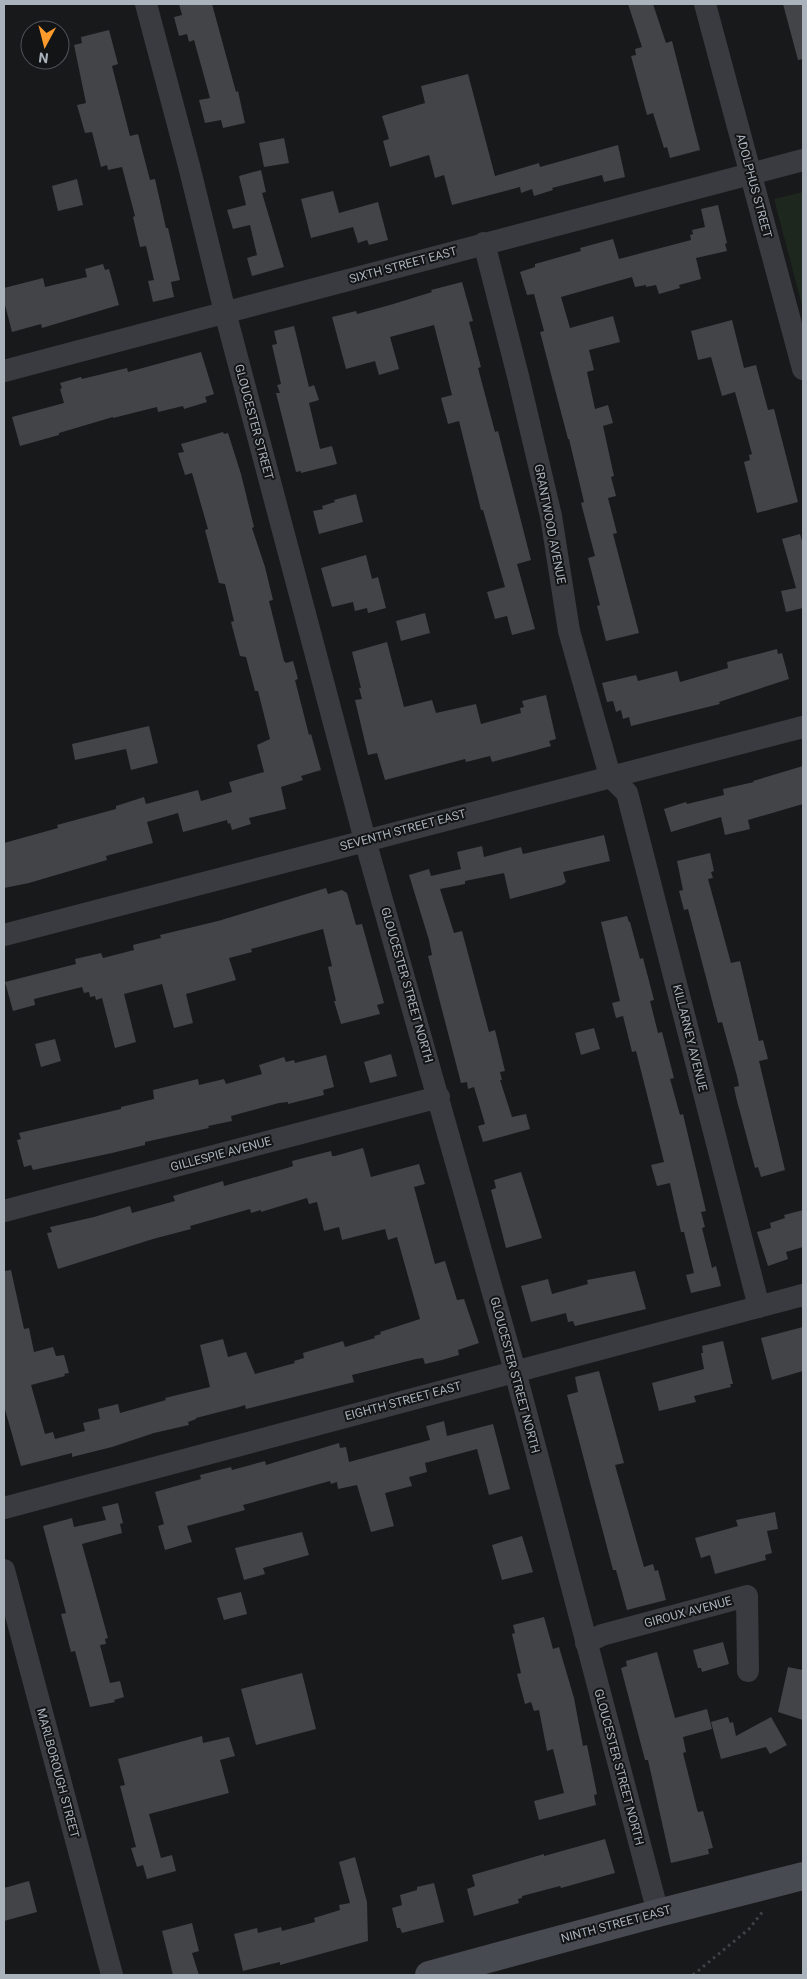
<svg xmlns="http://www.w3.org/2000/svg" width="807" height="1979" font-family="Roboto,sans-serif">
<rect width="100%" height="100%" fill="#18191b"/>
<path fill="#1e271e" d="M803 192V309L774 199Z"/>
<path fill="#424448" d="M179 4H212L236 92 238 91 245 123 223 128 221 120 205 123 199 100 210 98 194 40 189 42 187 34 179 36 174 17 182 15Z
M628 4H653L666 43 672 41 700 150 670 158 667 147 664 148 653 113 647 115 631 56 636 55 635 49 642 47Z
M783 4H803V59L798 60Z
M109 30 118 64 112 66 130 136 138 134 150 180 155 179 166 228H168L180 280 171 282 174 297 153 302 148 281 154 280 146 246 140 247 133 217 135 216 122 167 108 170 107 165 101 167 92 132 85 133 77 105 86 103 74 45 82 43 81 37Z
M468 74 495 176 539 163 540 167 618 145 625 177 604 182 602 175 552 188 553 190 534 196 532 189 521 193 520 187 452 205 444 175 435 178 429 155 390 167 383 141 389 139 382 116 425 103 421 86Z
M284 138 289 163 264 167 259 143Z
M261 170 266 192 262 193 284 267 252 276 247 258 257 255 250 225 233 229 227 210 246 205 239 176Z
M77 179 83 205 58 211 52 186Z
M333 191 339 213 378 202 388 240 369 245 367 240 358 243 353 227 311 238 301 199Z
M718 205 727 243 725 244 727 251 696 258 701 279 679 285 680 288 659 294 656 285 646 287V285L635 287 632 277 561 297 570 328 613 316 620 342 589 350 594 370 587 372 595 409 608 405 613 423 603 426 614 476 611 477 616 496 608 498 617 533 613 534 639 633 606 641 597 606 600 605 588 558 595 556 581 503 584 502 569 439H568L540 332 544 331 534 294 527 295 520 272 535 267V264L581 251 580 248 613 239 619 259 691 240 690 235 693 234 692 230 705 227 701 209Z
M103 264 105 270 109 269 119 305 42 328 41 324 12 332 4 301V288L43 278 45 287 87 277 85 269Z
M462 282 473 321 469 322 481 367 478 368 495 432 498 431 531 560 517 564 535 629 512 635 507 616 495 619 487 592 505 587 483 510H481L459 421 448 424 441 398 452 395 434 325 390 337 399 369 379 375 375 361 346 369 332 317 356 311 357 314 390 305 432 292 431 290Z
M732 320 744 368 756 365 768 410 774 409 798 502 757 513 744 462 750 460 749 455 752 454 735 392 722 396 711 357 698 360 691 331Z
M294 326 309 387 314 385 319 400 309 403 320 449 332 446 337 464 301 473V471L296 472 276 393H280L277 385 281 384 272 345 277 344 274 331Z
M201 352 214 394 205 397 207 402 184 409 183 406 158 412 157 407 113 418V417L59 433V435L20 446 12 417 64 403 60 389 62 388 60 383 81 377 82 379 127 368 128 372Z
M223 432 224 434 228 433 241 474 254 527 252 528 265 567 273 600 269 601 284 661 286 663 293 661 298 679 295 680 309 735 311 734 321 770 301 776 303 780 281 787 286 809 249 818 251 824 232 830 230 823 228 824 227 820 183 832 178 813 147 822 153 843 106 856 107 860 29 883 4 888V843L58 828 57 825 116 809V806L144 797 146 804 198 790 201 801 232 792 229 782 264 772 257 745 270 739 258 691H255L246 657 240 656 231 622 234 621 225 584 219 583 205 530 208 529 192 473 185 475 178 453 184 452 181 444Z
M356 494 363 522 319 534 313 511 323 509 322 506 335 502 334 500Z
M800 534 803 544V608L786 612 781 591 796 588 782 539Z
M366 555 372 579 378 577 386 608 368 613 367 608 355 611 353 602 332 607 321 568Z
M425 613 430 633 401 641 396 621Z
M387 642 404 707 432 700 436 713 476 704 481 724 521 713 520 708 524 707 522 701 546 695 556 739 549 741 551 746 492 762 490 756 466 762 465 759 385 780 377 753 368 755 355 700 362 699 359 688H361L352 652Z
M777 649 778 654 782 653 789 679 719 702 720 704 631 726 629 717 623 719 621 710 616 712 613 701 607 702 602 683 636 675 638 681 677 671 680 682 728 668 727 662Z
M149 726 158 763 131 770 126 749 75 760 72 744Z
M803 766V804L748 820 750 829 725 835 721 817 671 832 664 809 686 802 687 804 724 795 723 789 754 782 753 781Z
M604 835 610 861 563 872 566 882 562 885 510 899 504 873 465 881V884L440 889 454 933 462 931 489 1032 495 1030 505 1071 500 1072 502 1080H500L512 1117 526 1114 530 1129 483 1142 478 1126 485 1124 474 1087 468 1089 467 1082 461 1083 428 956 432 955 429 940 409 875 429 869 431 876 461 869 457 852 482 846 484 857 521 847 523 854Z
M710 853 714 871 711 872 713 878 708 879 731 963 740 961 759 1041 763 1040 768 1059 759 1061 785 1170 761 1177 758 1167 755 1168 736 1097 734 1087 739 1086 737 1076 722 1022 718 1023 688 909 684 910 679 891 683 890 677 861Z
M326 888 328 894 342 890 347 893 356 925 362 924 384 1003 377 1005 380 1014 341 1024 334 1001H336L328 967 332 966 323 929 251 949 252 952 229 958 236 980 186 994 193 1023 174 1028 162 984 124 994 136 1042 115 1048 102 998 96 1000 95 996 90 997 89 992 84 993 82 987 34 999 35 1005 13 1011 5 982 76 964 75 959 101 953 103 958 134 950 133 945 161 938 160 935 218 921Z
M627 916 629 922H630L640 959 643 958 654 1000 650 1001 658 1033 662 1032 674 1078 670 1079 680 1115 683 1114 706 1211 701 1212 705 1227 702 1228 712 1268 716 1266 721 1286 691 1293 686 1275 694 1273 684 1232H681L671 1188 670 1183 657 1186 651 1165 664 1162 636 1051 632 1052 623 1016 616 1018 612 1003 620 1001 601 922Z
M594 1028 600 1049 581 1055 575 1033Z
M55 1039 61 1061 41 1067 35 1044Z
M391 1054 397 1076 370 1083 364 1062Z
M326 1055 334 1087 323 1090 324 1095 288 1104V1102L279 1103 231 1116 232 1121 208 1126 209 1128 145 1142V1145L112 1153 33 1170 31 1165 24 1167 17 1140 21 1139 19 1133 121 1109V1107L154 1099 153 1090 198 1079 199 1085 224 1079 226 1084 262 1074 259 1065 284 1057 286 1062 294 1060 295 1063Z
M363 1148 371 1177 419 1164 425 1184 414 1187 435 1264 445 1261 457 1300 464 1299 479 1343 458 1350 459 1355 442 1360 425 1364 423 1358 416 1359 352 1375 354 1382 246 1409 245 1405 239 1407 196 1418V1419L188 1422 189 1425 154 1433 112 1447 72 1457V1453L21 1466 4 1406V1271L11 1270 24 1329 29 1328 34 1352 53 1347 56 1356 64 1355 69 1373 64 1374 65 1376 31 1385 45 1434 53 1432 55 1439 85 1431 83 1423 100 1419 98 1409 118 1404 120 1413 166 1400 165 1398 210 1387 200 1345 223 1339 228 1357 246 1352 255 1374 295 1363 294 1361 304 1358 303 1353 343 1341 345 1347 375 1338 374 1336 381 1334 380 1332 420 1319 397 1237 388 1240 385 1229 342 1240 339 1227 324 1231 317 1202 309 1204 307 1198 261 1212V1210L251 1213 250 1209 190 1226 191 1229 153 1239 58 1269 47 1233 52 1232 50 1227 94 1217 130 1206 132 1213 175 1201 173 1196 223 1181 224 1186 287 1168 293 1166 292 1161 331 1151 332 1156H335Z
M521 1172 542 1238 506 1248 491 1190 496 1188 494 1180Z
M803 1210V1247L786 1252 788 1259 768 1266 757 1232 771 1228 770 1223 785 1218 784 1215Z
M635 1271 646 1309 575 1326 573 1321 568 1322 566 1313 531 1322 521 1286 548 1279 552 1294 588 1284 587 1280Z
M803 1327V1371L772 1380 761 1338Z
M723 1341 733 1384H730L731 1387 694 1396 696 1402 659 1411 652 1383 704 1369 701 1353H703L702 1346Z
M599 1371 624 1463 615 1465 644 1567 653 1564 655 1571 658 1570 666 1600 627 1610 616 1570H613L567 1395 578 1392 575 1377Z
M444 1421 447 1436 493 1424 510 1489 489 1495 477 1449 425 1463 427 1472 409 1477 412 1486 385 1493 394 1526 371 1532 357 1485 338 1489 337 1482 331 1484 330 1481 243 1505 245 1510 187 1526 192 1542 165 1550 158 1526 164 1524 155 1492 201 1479 200 1475 231 1467 232 1470 265 1461 266 1465 339 1443 340 1448 346 1447 349 1462 430 1440 426 1426Z
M118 1503 123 1523 120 1524 122 1533 82 1544 108 1638 105 1639 106 1644 100 1645 110 1683 120 1681 124 1697 114 1700 115 1702 90 1707 75 1651 71 1652 61 1614 66 1613 43 1526 72 1518 74 1527 106 1520 102 1507Z
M775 1512 778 1529 767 1531 772 1553 765 1555 766 1560 715 1574 710 1555 701 1558 695 1538 738 1526 736 1520Z
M302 1532 309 1555 263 1568 265 1574 244 1580 235 1548Z
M522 1536 533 1572 502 1580 492 1545Z
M241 1592 247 1614 224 1620 217 1598Z
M544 1617 553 1649 559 1647 574 1698 583 1746 587 1745 597 1794 594 1795 596 1805 539 1820 534 1801 564 1793 553 1749 547 1751 539 1710 534 1711 531 1702 525 1704 517 1674 521 1673 512 1634 515 1633 513 1625Z
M723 1642 729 1664 702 1672 701 1668H698L693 1650Z
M657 1652 675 1718 707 1709 712 1729 683 1737 686 1752 683 1753 697 1809 698 1812 703 1811 713 1848 708 1849 709 1854 671 1863 648 1760H645L621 1668 627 1666 626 1661Z
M788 1667 803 1670V1720L778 1712Z
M302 1673 316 1729 256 1745 241 1689Z
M728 1717 730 1723 733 1722 736 1736 771 1717 787 1745 770 1754 766 1747 721 1759 711 1722Z
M202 1736 203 1743 229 1737 235 1756 220 1760 229 1793 149 1814 161 1858 172 1855 176 1871 147 1879 143 1865 137 1867 131 1848 136 1847 120 1786 125 1785 118 1759Z
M605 1839 615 1873 561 1888 560 1886 522 1896V1898L518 1899 519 1903 474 1916 467 1889 475 1886 472 1875 544 1854V1856Z
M355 1857 367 1902 368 1941 280 1965V1962L243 1971 234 1934 257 1928 258 1933 281 1927 282 1931 315 1922 314 1918 340 1910 339 1905 350 1903 339 1862Z
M29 1881 37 1912 4 1921V1888Z
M434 1883 444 1922 402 1933 400 1928H397L392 1908 402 1905 400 1895 417 1890V1887Z
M192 1923 199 1951 192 1953 199 1975H173L162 1931Z"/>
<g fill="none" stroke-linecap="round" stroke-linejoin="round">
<path stroke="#3f4247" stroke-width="3" stroke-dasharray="2.5 4" stroke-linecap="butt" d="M693 1975 749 1929 764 1910"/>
<path stroke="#393b40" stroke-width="22" d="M146 4 189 166 225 312 365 840 515 1371 658 1913
M705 4 803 369
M484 243 518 376 551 516 569 631 610 776
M4 371 803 160
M610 776 627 793 759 1307
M4 935 803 727
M4 1211 439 1097
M4 1508 803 1295
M4 1570 112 1975
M586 1643 602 1635 747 1596 748 1671"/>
<path stroke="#474a50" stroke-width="28" d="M429 1975 658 1913 803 1876"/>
</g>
<g text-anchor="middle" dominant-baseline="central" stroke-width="4" stroke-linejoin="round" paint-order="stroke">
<g font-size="12" fill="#aab2bc" stroke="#131416">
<text transform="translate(754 186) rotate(75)">ADOLPHUS STREET</text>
<text transform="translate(403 265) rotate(-15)">SIXTH STREET EAST</text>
<text transform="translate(254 422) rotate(75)">GLOUCESTER STREET</text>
<text transform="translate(550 524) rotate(79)">GRANTWOOD AVENUE</text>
<text transform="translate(403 830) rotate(-15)">SEVENTH STREET EAST</text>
<text transform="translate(407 985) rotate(74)">GLOUCESTER STREET NORTH</text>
<text transform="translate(690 1038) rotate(76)">KILLARNEY AVENUE</text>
<text transform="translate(221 1154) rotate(-15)">GILLESPIE AVENUE</text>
<text transform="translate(515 1375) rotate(75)">GLOUCESTER STREET NORTH</text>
<text transform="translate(403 1401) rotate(-15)">EIGHTH STREET EAST</text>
<text transform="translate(688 1612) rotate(-15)">GIROUX AVENUE</text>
<text transform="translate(619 1767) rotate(75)">GLOUCESTER STREET NORTH</text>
<text transform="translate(58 1773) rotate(75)">MARLBOROUGH STREET</text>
<text transform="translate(616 1924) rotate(-15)">NINTH STREET EAST</text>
</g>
</g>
<rect width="807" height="1979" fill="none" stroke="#aab2bc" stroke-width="10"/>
<g transform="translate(45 45) rotate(187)"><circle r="24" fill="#131416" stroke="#4f5358"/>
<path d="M0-4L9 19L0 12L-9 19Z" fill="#ff9b2c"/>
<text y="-8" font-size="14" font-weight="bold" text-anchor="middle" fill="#aab2bc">N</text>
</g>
</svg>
